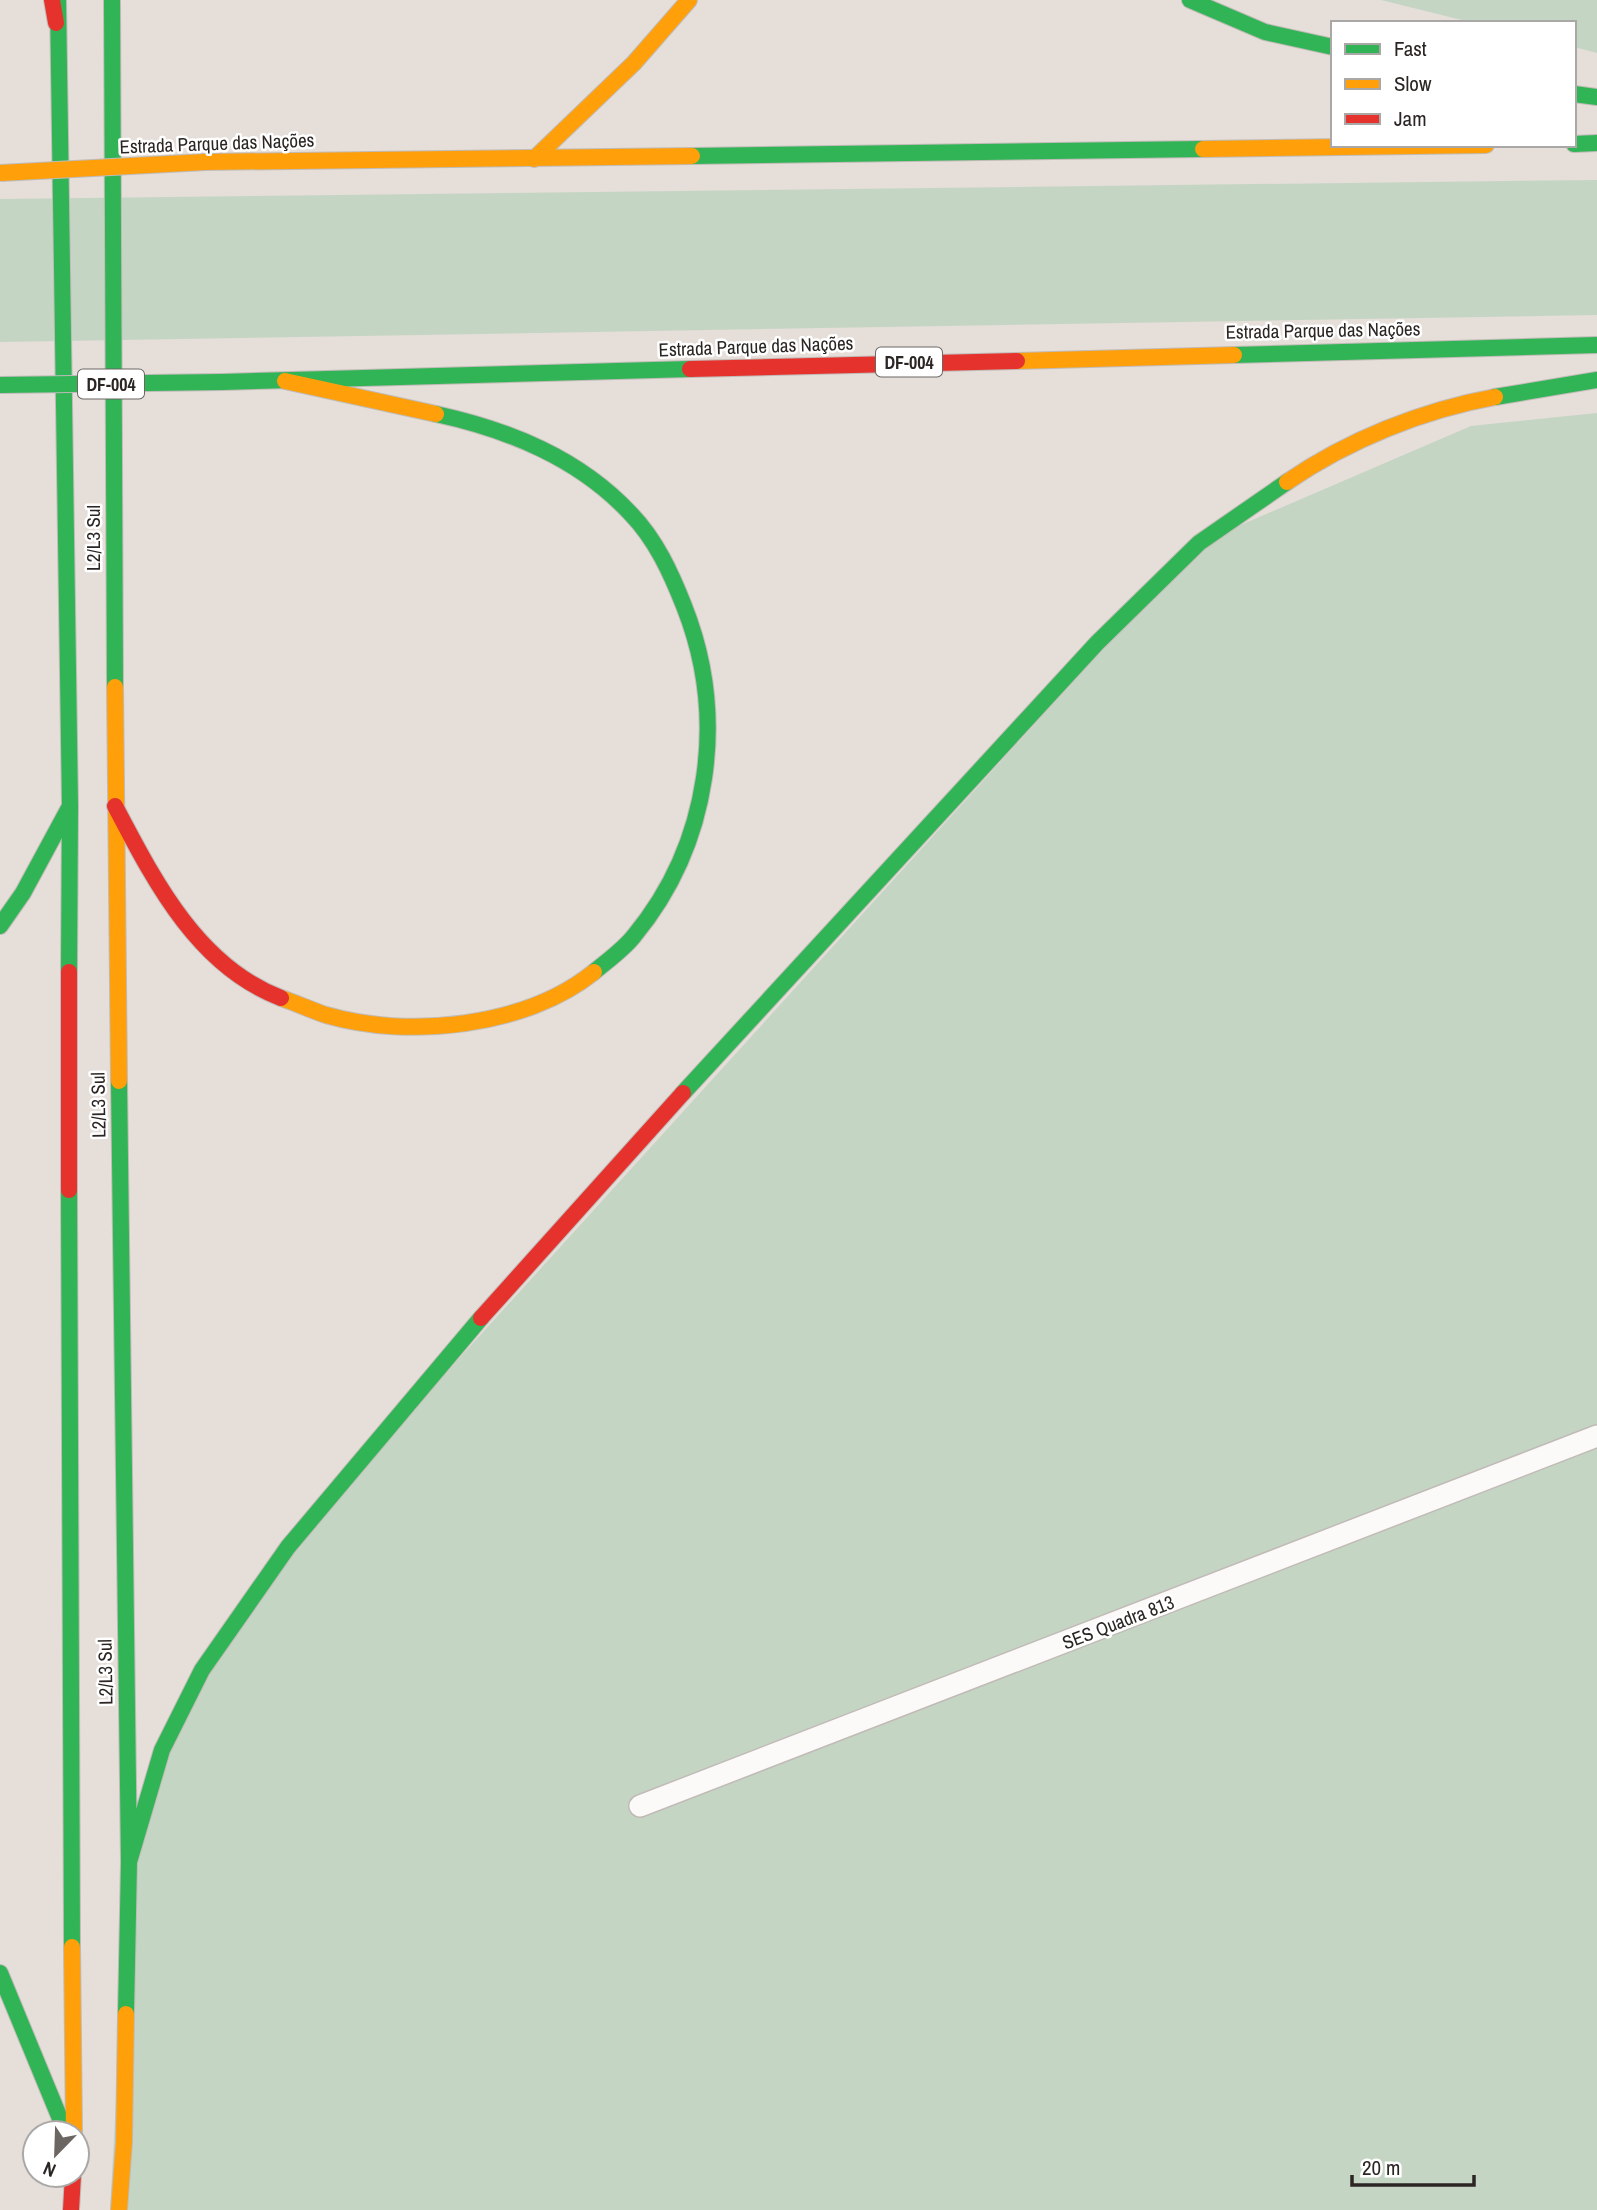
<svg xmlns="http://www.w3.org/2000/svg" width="1597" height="2210" font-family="'Archivo Narrow',sans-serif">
<rect width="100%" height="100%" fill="#e5ded9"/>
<path fill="#c5d5c4" d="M1381 0H1597V53L1574 47V23H1474Z
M1597 180V315L0 342V199Z
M1597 413V2210H110L129 1862 202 1670 288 1547 1199 543 1471 426Z"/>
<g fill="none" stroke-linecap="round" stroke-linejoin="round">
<defs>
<path id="lane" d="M640 1806 1597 1436"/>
<path id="fast" d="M58 0 70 806 69 972
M112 0 115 687
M1190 0 1265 32 1333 47
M1574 94 1597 97
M1574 144 1597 143
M692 156 1203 149
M1234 355 1597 345
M222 382 690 369
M1495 397 1597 380
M436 414C509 430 579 458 631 514 656 540 671 573 684 606 728 717 710 844 634 936 623 950 607 961 594 972
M0 926 23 893 70 806
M119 1081 129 1862 126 2014
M683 1093 1097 643 1199 543 1287 482
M69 1190 72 1947
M129 1862 162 1750 202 1670 288 1547 481 1318
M0 1973 66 2133"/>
<path id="slow" d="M1203 149 1486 145
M534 159 634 63 689 0
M205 162 692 156
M1017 361 1234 355
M285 381 436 414
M1287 482C1348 440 1423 410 1495 397
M115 687 119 1081
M281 998C296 1003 311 1010 326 1015 408 1039 526 1027 594 972
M72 1947 74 2133
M119 2210 124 2142 126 2014"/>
<path id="jam" d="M52 0 56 23
M690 369 1017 361
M115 806C154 880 197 966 281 998
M69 1190V972
M481 1318 683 1093
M71 2210 73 2175"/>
</defs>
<use href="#lane" stroke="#c1bbb7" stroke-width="24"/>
<use href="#fast" stroke="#c1bbb7" stroke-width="18"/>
<use href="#slow" stroke="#c1bbb7" stroke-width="18"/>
<use href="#jam" stroke="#c1bbb7" stroke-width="18"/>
<use href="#lane" stroke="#fbfaf9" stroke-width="21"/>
<use href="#fast" stroke="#30b455" stroke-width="16"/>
<use href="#slow" stroke="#ff9f0a" stroke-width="16"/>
<use href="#jam" stroke="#e5322d" stroke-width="16"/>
<defs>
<path id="fast-bridge" d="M0 385 222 382"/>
<path id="slow-bridge" d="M0 173 205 162"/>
</defs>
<use href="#fast-bridge" stroke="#bfbbb9" stroke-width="18" stroke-linecap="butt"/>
<use href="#slow-bridge" stroke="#bfbbb9" stroke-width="18" stroke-linecap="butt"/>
<use href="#fast-bridge" stroke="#30b455" stroke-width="16"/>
<use href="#slow-bridge" stroke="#ff9f0a" stroke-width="16"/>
</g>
<g text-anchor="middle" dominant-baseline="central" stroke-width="5" stroke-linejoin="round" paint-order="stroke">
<g fill="#fff" stroke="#6b6765" stroke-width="2">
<rect x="876" y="347.5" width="66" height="29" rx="5"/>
<rect x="78" y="369.5" width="66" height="29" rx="5"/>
</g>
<g font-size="18" font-weight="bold" fill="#2b2623">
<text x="909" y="362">DF-004</text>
<text x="111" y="384">DF-004</text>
</g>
<g font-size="19" fill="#2b2623" stroke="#fff">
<text transform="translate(217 143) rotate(-2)">Estrada Parque das Nações</text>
<text transform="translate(1323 330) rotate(-1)">Estrada Parque das Nações</text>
<text transform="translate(756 346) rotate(-2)">Estrada Parque das Nações</text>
<text transform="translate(93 538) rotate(-90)">L2/L3 Sul</text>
<text transform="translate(98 1105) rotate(-91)">L2/L3 Sul</text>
<text transform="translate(1118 1622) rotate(-21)">SES Quadra 813</text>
<text transform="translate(105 1672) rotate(-91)">L2/L3 Sul</text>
</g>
</g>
<rect x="1331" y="21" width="245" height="126" fill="#ffffff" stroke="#aaa8a7" stroke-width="2"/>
<rect x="1345" y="44" width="35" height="10" fill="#30b455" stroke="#aaa8a7" stroke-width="2"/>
<text x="1394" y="56" font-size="21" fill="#2b2623">Fast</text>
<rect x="1345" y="79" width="35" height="10" fill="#ff9f0a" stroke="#aaa8a7" stroke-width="2"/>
<text x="1394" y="91" font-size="21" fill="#2b2623">Slow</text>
<rect x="1345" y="114" width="35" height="10" fill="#e5322d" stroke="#aaa8a7" stroke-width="2"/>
<text x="1394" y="126" font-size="21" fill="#2b2623">Jam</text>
<g transform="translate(56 2154) rotate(203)"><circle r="33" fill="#ffffff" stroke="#aaa8a7" stroke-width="2"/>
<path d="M0-5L12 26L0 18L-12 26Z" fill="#6c6663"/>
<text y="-10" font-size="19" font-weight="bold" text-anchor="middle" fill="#2b2623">N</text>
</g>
<path d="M1352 2175v10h122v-10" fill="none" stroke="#2b2623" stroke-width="3.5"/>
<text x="1362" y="2175" font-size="21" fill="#2b2623" stroke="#ffffff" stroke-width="5" paint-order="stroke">20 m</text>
</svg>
